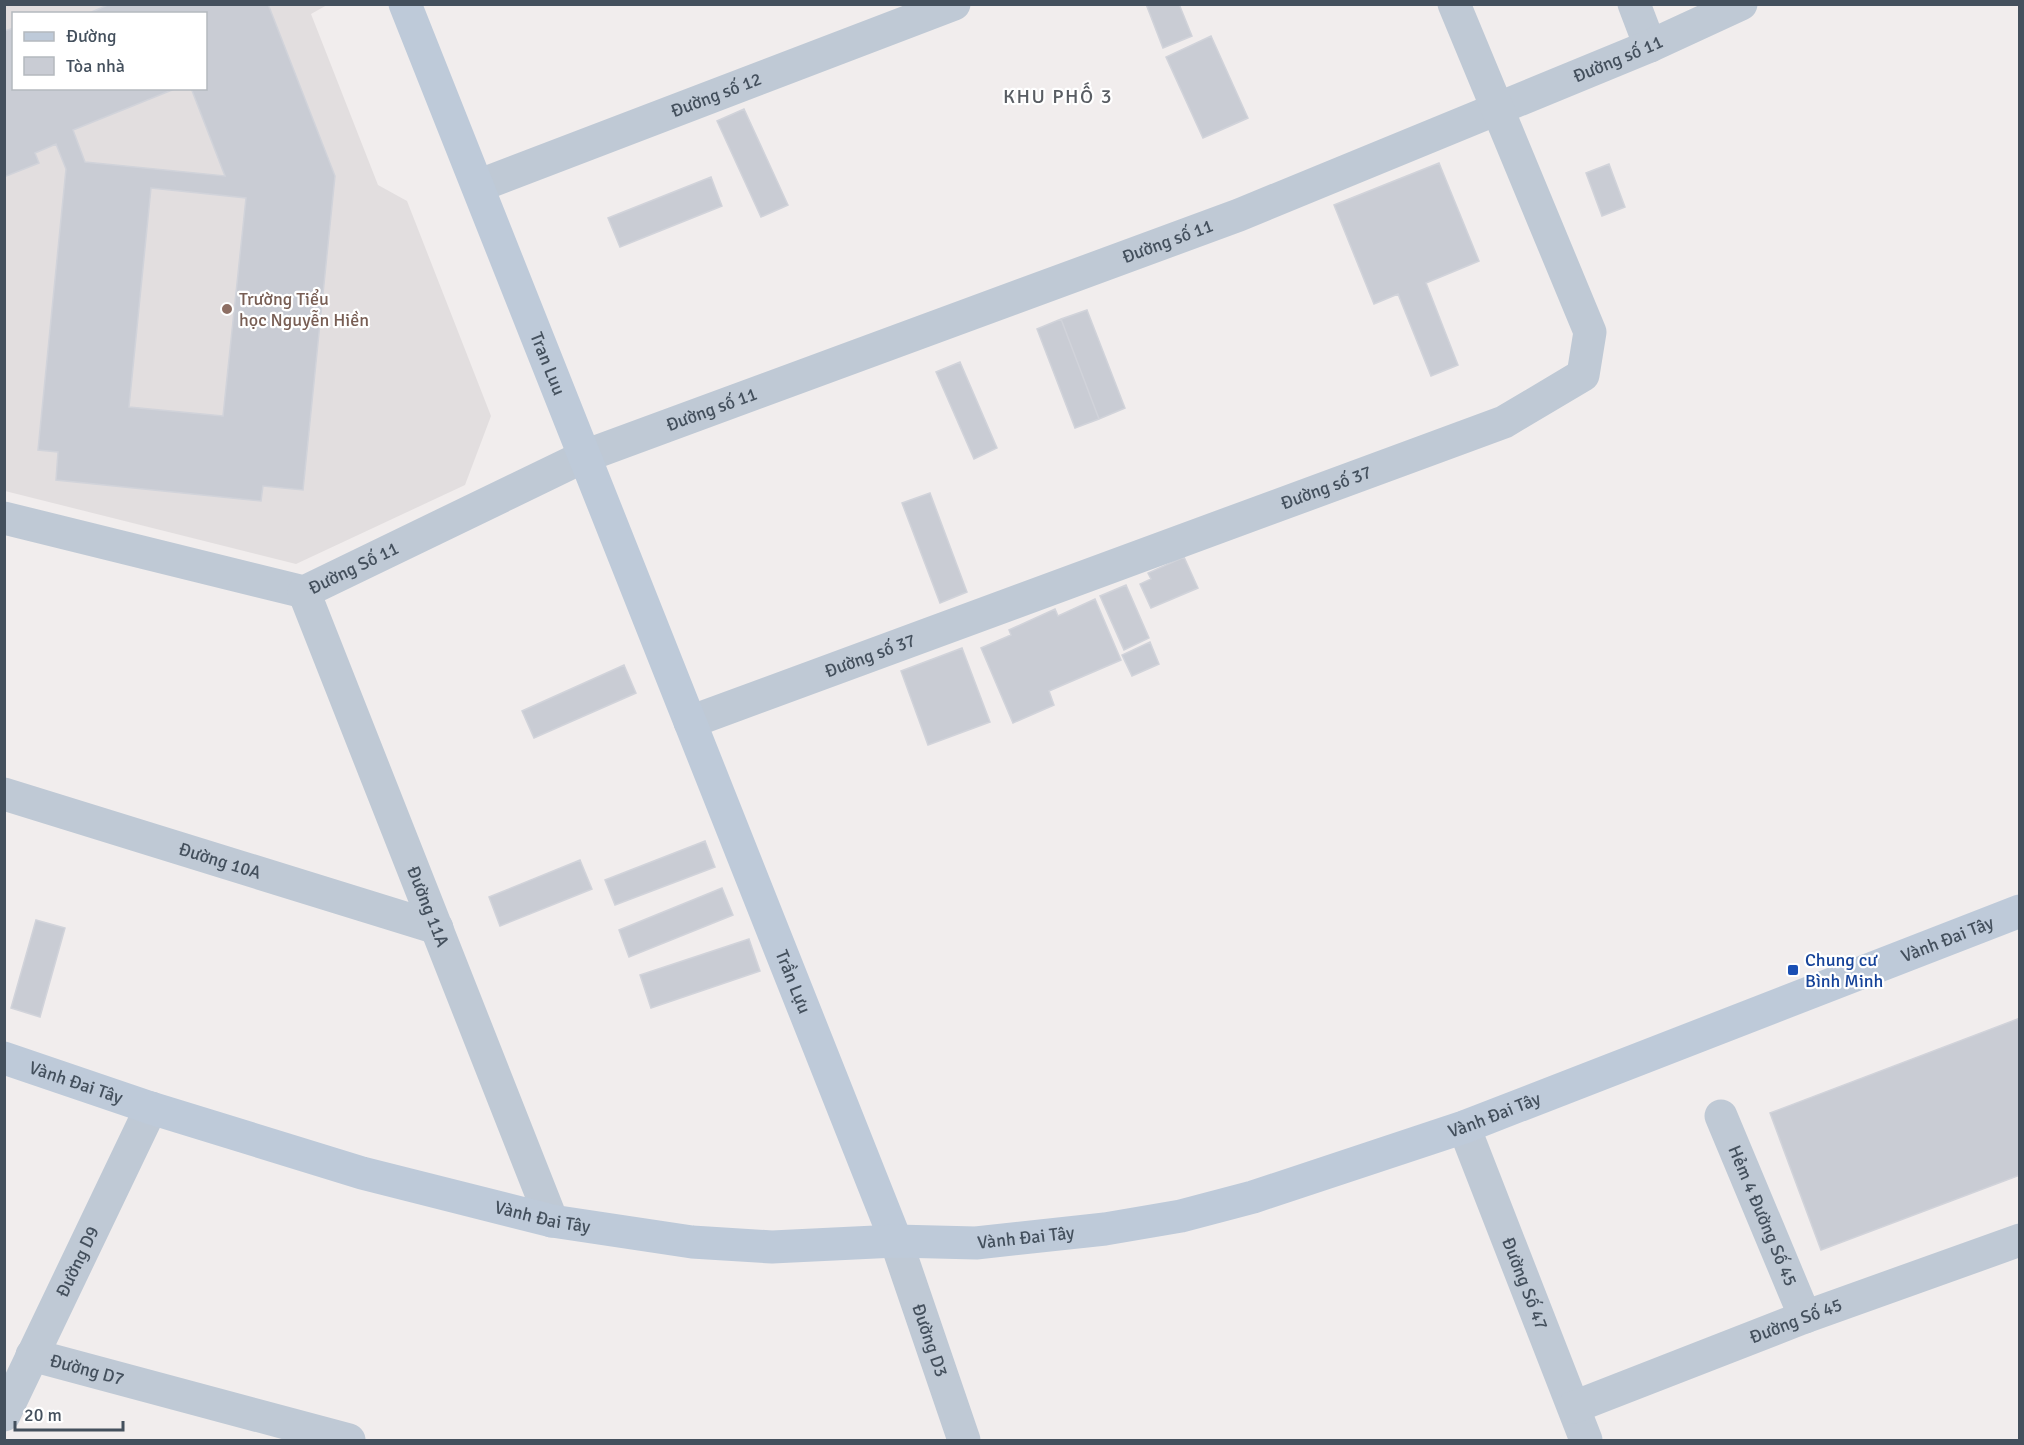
<svg xmlns="http://www.w3.org/2000/svg" width="2024" height="1445" font-family="Signika,sans-serif">
<rect width="100%" height="100%" fill="#f1eded"/>
<path fill="#e2dedf" fill-rule="evenodd" d="M4 5H327L311 14 378 185 407 201 491 416 465 485 296 564 5 491ZM14 14H206V88H14Z"/>
<path fill="#c9ccd4" stroke="#d1d3da" stroke-width="1.5" fill-rule="evenodd" d="M110 4H268L335 176 303 490 263 486 261 501 56 480 58 452 38 450 66 169 56 144 35 153 39 163 4 177V31L14 28V88H177L73 130 85 162 225 176 191 88H206V14H87ZM151 188 246 198 223 416 129 407Z
M1146 4H1179L1192 36 1163 48Z
M1211 36 1248 118 1203 138 1166 57Z
M744 109 788 205 761 217 717 121Z
M1439 163 1479 261 1426 283 1458 365 1431 376 1398 294 1374 304 1334 205Z
M1609 164 1625 207 1602 216 1586 173Z
M711 177 722 206 620 247 608 218Z
M1087 310 1125 408 1099 419 1061 319Z
M1061 319 1099 419 1075 428 1037 329Z
M960 362 997 448 974 459 936 372Z
M930 493 967 592 940 603 902 503Z
M1184 557 1198 588 1151 608 1140 584 1151 579 1148 573Z
M1126 585 1149 638 1124 650 1100 596Z
M1095 599 1121 660 1049 691 1054 705 1013 723 981 648 1011 635 1009 630 1055 609 1058 616Z
M1150 642 1159 664 1132 676 1122 655Z
M962 648 990 722 928 745 901 671Z
M624 665 636 693 534 738 522 711Z
M705 841 715 867 615 905 605 880Z
M580 860 592 889 500 926 489 897Z
M722 888 733 915 629 957 619 930Z
M36 920 65 928 40 1017 11 1008Z
M749 939 760 971 651 1008 640 975Z
M2020 1018V1175L1821 1250 1770 1113Z"/>
<g fill="none" stroke-linecap="round" stroke-linejoin="round">
<g stroke="#bfc9d5" stroke-width="33">
<path d="M1634 4 1650 46"/>
<path id="s1" d="M478 186 954 4"/>
<path id="s2" d="M4 518 304 592 585 456 1239 215 1650 46 1741 4"/>
<path id="s3" d="M304 592 552 1221"/>
<path id="s4" d="M690 722 1504 422 1583 375 1590 332 1454 4"/>
<path id="s5" d="M4 794 437 928"/>
<path id="s6" d="M1721 1116 1805 1317"/>
<path id="s7" d="M1464 1127 1586 1440"/>
<path id="s8" d="M896 1241 964 1440"/>
<path id="s9" d="M32 1355 349 1440"/>
<path id="s10" d="M1574 1407 1805 1317 2020 1240"/>
<path id="s11" d="M4 1415 151 1108"/>
</g>
<g stroke="#becad9" stroke-width="33">
<path id="s12" d="M405 4 896 1241"/>
<path id="s13" d="M4 1058 151 1108 362 1173 552 1221 692 1242 772 1247 896 1241 976 1243 1105 1229 1181 1216 1253 1197 1464 1127 2020 911"/>
</g>
</g>
<circle fill="#8d6e63" stroke="#fff" stroke-width="2" cx="227" cy="309" r="6"/>
<rect fill="#1a4fb4" stroke="#fff" stroke-width="2" x="1787" y="964" width="12" height="12" rx="3"/>
<g text-anchor="middle" dominant-baseline="central" stroke-width="4.5" stroke-linejoin="round" paint-order="stroke">
<g font-size="18" fill="#44505d" stroke="#fff">
<text stroke="none"><textPath href="#s2" startOffset="1728">Đường số 11</textPath></text>
<text stroke="none"><textPath href="#s1" startOffset="255">Đường số 12</textPath></text>
<text stroke="none"><textPath href="#s2" startOffset="1242">Đường số 11</textPath></text>
<text stroke="none"><textPath href="#s12" startOffset="387">Tran Luu</textPath></text>
<text stroke="none"><textPath href="#s2" startOffset="756">Đường số 11</textPath></text>
<text stroke="none"><textPath href="#s4" startOffset="678">Đường số 37</textPath></text>
<text stroke="none"><textPath href="#s2" startOffset="364">Đường Số 11</textPath></text>
<text stroke="none"><textPath href="#s4" startOffset="192">Đường số 37</textPath></text>
<text stroke="none"><textPath href="#s5" startOffset="226">Đường 10A</textPath></text>
<text stroke="none"><textPath href="#s3" startOffset="338">Đường 11A</textPath></text>
<text stroke="none"><textPath href="#s13" startOffset="2020">Vành Đai Tây</textPath></text>
<text stroke="none"><textPath href="#s12" startOffset="1052">Trần Lựu</textPath></text>
<text stroke="none"><textPath href="#s13" startOffset="76">Vành Đai Tây</textPath></text>
<text stroke="none"><textPath href="#s13" startOffset="1534">Vành Đai Tây</textPath></text>
<text stroke="none"><textPath href="#s6" startOffset="108">Hẻm 4 Đường Số 45</textPath></text>
<text stroke="none"><textPath href="#s13" startOffset="562">Vành Đai Tây</textPath></text>
<text stroke="none"><textPath href="#s13" startOffset="1048">Vành Đai Tây</textPath></text>
<text stroke="none"><textPath href="#s11" startOffset="170">Đường D9</textPath></text>
<text stroke="none"><textPath href="#s7" startOffset="168">Đường Số 47</textPath></text>
<text stroke="none"><textPath href="#s10" startOffset="238">Đường Số 45</textPath></text>
<text stroke="none"><textPath href="#s8" startOffset="105">Đường D3</textPath></text>
<text stroke="none"><textPath href="#s9" startOffset="57">Đường D7</textPath></text>
</g>
<g font-size="18" fill="#785e54" stroke="#fff" text-anchor="start">
<text x="239" y="299">Trường Tiểu<tspan x="239" dy="21">học Nguyễn Hiền</tspan></text>
</g>
<g font-size="18" fill="#164399" stroke="#fff" text-anchor="start">
<text x="1805" y="960">Chung cư<tspan x="1805" dy="21">Bình Minh</tspan></text>
</g>
<g font-size="20" letter-spacing="1.5" fill="#595d63" stroke="#fff">
<text x="1058" y="96">KHU PHỐ 3</text>
</g>
</g>
<rect width="2024" height="1445" fill="none" stroke="#44505d" stroke-width="12"/>
<rect x="12" y="12" width="195" height="78" fill="#ffffff" stroke="#b4b9be" stroke-width="1.5"/>
<rect x="24" y="32" width="30" height="9" fill="#becad9" stroke="#b4b9be" stroke-width="1.5"/>
<text x="66" y="42" font-size="18" fill="#44505d">Đường</text>
<rect x="24" y="57" width="30" height="18" fill="#c9ccd4" stroke="#b4b9be" stroke-width="1.5"/>
<text x="66" y="72" font-size="18" fill="#44505d">Tòa nhà</text>
<path d="M15 1421v9h108v-9" fill="none" stroke="#44505d" stroke-width="3"/>
<text x="24" y="1421" font-size="18" fill="#44505d" stroke="#ffffff" stroke-width="4.5" paint-order="stroke">20 m</text>
</svg>
